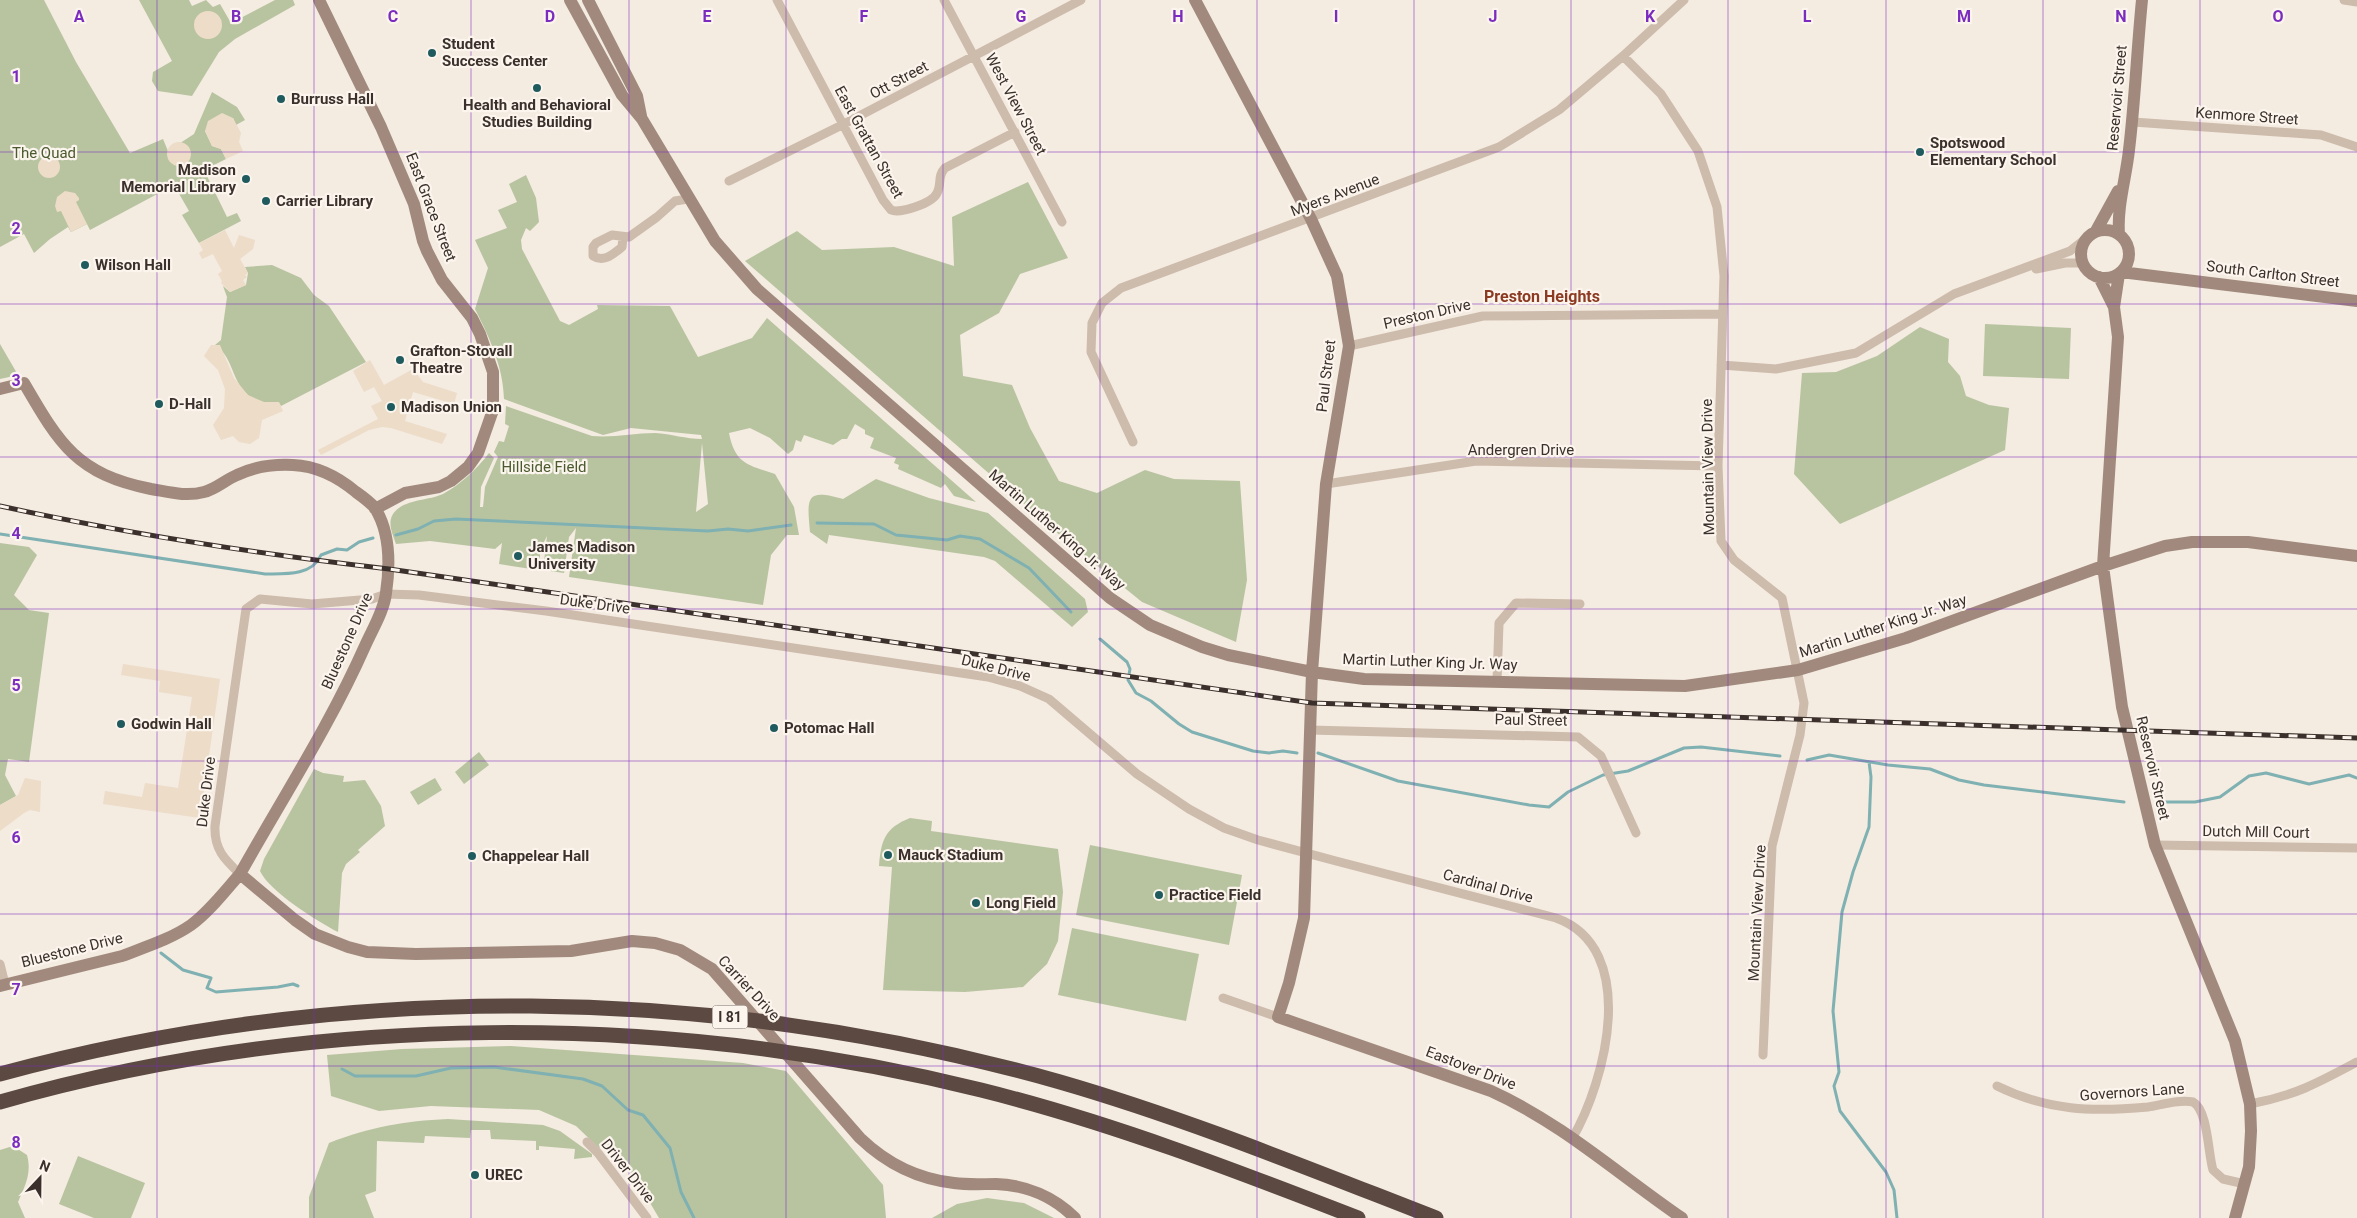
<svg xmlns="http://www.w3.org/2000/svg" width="2357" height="1218" font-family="Roboto,sans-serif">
<rect width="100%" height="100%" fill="#f4ebe1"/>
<path fill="#b8c4a0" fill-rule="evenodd" d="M0 0H44L76 62 130 153 163 139 168 151 194 134 212 92 237 107 245 120 236 125 233 118 205 131 212 146 221 149 226 159 204 170 227 217 237 213 241 221 199 243 182 215 189 211 174 185 90 230 87 224 71 232 68 227 50 239 34 253 24 234 0 247Z
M139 0H189L192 6 206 0 213 7 220 4 231 23 275 0H293L295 5 235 39 219 52 192 96 158 91 152 81 153 72 172 61Z
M526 175 536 198 539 222 530 231 526 228 521 240 522 249 560 321 569 325 598 309 597 305 670 306 698 357 752 338 767 318 976 502 954 496 945 484 941 488 898 469 899 465 894 463 896 458 870 448 874 438 865 434V430L855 424 847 439H842L833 445 804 435 801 442 796 440 793 450 788 454 770 438 750 428 729 433C735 464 748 465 775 474L794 507 799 535H787L771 555 763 605 569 577 576 528 569 537 564 573 543 570 547 536 541 548 538 570 499 564 502 543 495 549 430 541 396 544C393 535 387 523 393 514 403 499 428 501 443 494 461 484 477 469 489 453L494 458 481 487 480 507H483L485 487 498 457 494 452 499 441 504 442 509 426 505 424 506 406 592 436C613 438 634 433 655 433 671 434 686 439 702 439L701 435 631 428 603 435 504 399C503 366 490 339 475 309L488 268 475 240 507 228 498 210 517 202 509 184ZM702 443 708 504 696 512Z
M1028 182 1068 258 1020 274 999 313 960 335 963 376 1012 385 1030 428 1059 481 1097 493 1145 470 1174 479 1240 481 1247 580 1236 642 1142 602 1063 538 745 261 797 231 822 250 894 247 954 266 952 217Z
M272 265 301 278 314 295 329 306 366 362 281 406 279 403C228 406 240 360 215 345L221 340 227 297 223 286 230 292 246 285 248 273 245 267Z
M1985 324 2071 328 2069 379 1983 376Z
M1920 327 1949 339 1948 362 1960 376 1966 396 1989 405 2009 408 2005 450 1840 524 1794 474 1802 373 1836 372 1877 356Z
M0 344 18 375 0 379Z
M876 479 929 498 988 513 1085 599 1088 612 1072 627 995 561 984 557 829 535 827 544 810 532C807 498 805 488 843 499Z
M0 543 29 547 37 555 14 595 29 610 49 613 29 762 8 759 5 775 16 796 0 805Z
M479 752 489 765 464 784 455 772Z
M314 769 323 773 344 776 343 782 365 780 381 806 385 826 358 850 360 852 346 864 342 873 338 932C318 922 269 891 260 871L264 859Z
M435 778 442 790 418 805 410 792Z
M910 818 932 821 931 831 1058 849 1063 892 1058 941 1047 964 1023 987 965 992 883 990 892 867 879 866C881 840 885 828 910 818Z
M1090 845 1242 875 1229 945 1076 915Z
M1072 928 1199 954 1186 1021 1058 995Z
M511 1046 743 1063 786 1071 883 1185 886 1218H659L636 1179 606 1143 599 1148 576 1126 539 1110 431 1106 379 1111 331 1096 327 1055 402 1049Z
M448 1119 543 1125 560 1131 592 1154V1157L574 1159 575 1149 539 1146V1150H536V1141L491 1139 490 1130H471L470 1138 425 1136 424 1143 377 1141 376 1191 365 1195 374 1218H309V1197L329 1143C370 1127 404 1121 448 1119Z
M13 1146 27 1155C32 1173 25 1186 18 1202L25 1218H0V1150Z
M78 1156 145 1183 131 1218H94L59 1204Z
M987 1198 1024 1203 1054 1218H932L957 1204Z"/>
<path fill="#ecdcc8" d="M194 25a14 14 0 1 1 28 0a14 14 0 1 1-28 0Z
M222 113 233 118 241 133 239 142 243 151 226 159 221 149 212 146 205 131 208 121Z
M167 154a12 12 0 1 1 24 0a12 12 0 1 1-24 0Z
M38 167a11 11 0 1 1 22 0a11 11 0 1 1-22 0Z
M65 191 75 193 79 198V200L76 202 87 224 71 232 61 211 57 212 55 206 57 197Z
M225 230 234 248 239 235 255 240 253 249 240 259 248 273 245 275 247 277 243 280 246 285 230 292 221 283 222 281 218 274 222 271 213 254 202 259 199 253 203 250 199 243Z
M211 345H220L234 378 248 395 264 402H279L283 411 262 420 259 438 250 444 239 442 233 436 221 440 213 425 224 408 225 389 218 370 204 356Z
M370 360 384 385 413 369 423 382 457 393 454 404 413 392 405 421 447 434 442 444 391 428 382 427 369 430 321 455 318 450 378 419 371 406 382 401 374 387 364 392 353 371Z
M123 664 220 679 200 818 103 804 105 791 142 797 145 783 178 788 192 697 159 692 160 681 121 675Z
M25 778 41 781 40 812 30 810 24 813 0 831V805L18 795Z"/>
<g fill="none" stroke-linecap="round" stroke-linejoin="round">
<path stroke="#7fb0b2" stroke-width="3" d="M817 523 874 524 896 535 947 540 960 536 980 539 1029 568 1071 612
M0 534 265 574C285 574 312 576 321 555L337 549 347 550 359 542 373 538
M396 535 418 529 434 521 456 519 708 531 728 529 748 531 791 525
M1100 639 1127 662 1130 669 1128 680 1136 693 1151 701 1179 724 1192 732 1253 751 1269 753 1283 751 1297 753
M1318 753 1398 781 1529 805 1549 807 1568 792 1603 775 1628 771 1684 748 1701 747 1780 756
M1807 760 1829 755 1888 765 1930 769 1959 780 1984 785 2124 802
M1869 762 1871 777 1869 827 1853 872 1842 912 1833 1011 1839 1072 1834 1086 1840 1111 1886 1172 1894 1190 1897 1218
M2159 802H2195L2220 797 2249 776 2266 773 2309 784 2349 775 2357 778
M161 953 183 970 211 978 207 988 216 992 278 987 293 984 298 986
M342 1069 355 1076H416L451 1068 494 1067 583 1079 602 1086 628 1110 643 1115 670 1148 681 1192 694 1218"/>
<path stroke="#cdbbac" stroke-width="9" d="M777 0 883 200 891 210C900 214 933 203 937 193 942 184 937 176 945 168L1015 132
M944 0 1062 222
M2344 0 2357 2
M1623 56 1661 94 1698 151 1717 207 1724 276 1718 466 1721 541 1734 560 1782 598 1804 703 1800 735 1772 846 1763 1055
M2133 122 2321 135 2357 147
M729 181 842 125 1081 0
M623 237 622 247C613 254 604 263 593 256V247L596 243 612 235 629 237 657 217 675 201 688 199
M2036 269 2065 263H2082
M1349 346 1483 316 1723 314
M1721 365 1776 369 1856 353 1954 294 2070 251 2084 240
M1133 442 1091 352 1092 323 1102 303 1121 288 1499 147 1559 110 1623 56 1684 0
M1326 484 1476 461 1718 466
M1497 682 1499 623 1516 603 1580 604
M1310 730 1578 737 1601 756 1636 833
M2155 845 2357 848
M240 874C224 859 214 849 215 826L246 609 260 599 312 604 372 599 386 594 419 595 546 611 988 677 1020 686 1049 699 1137 774 1189 809 1224 828 1258 840 1336 861 1556 918C1640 948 1606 1081 1572 1139
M0 964 5 984
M1223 998 1278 1017
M1997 1086C2048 1111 2092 1112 2148 1107 2161 1105 2180 1099 2193 1102 2208 1110 2208 1154 2213 1170L2223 1179 2245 1184
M2250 1104C2294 1096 2318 1083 2357 1062
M587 1142 598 1153 647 1218"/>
<path stroke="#a18a7d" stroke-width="12" d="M319 0 381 127 414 204 423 241 427 251 442 280 472 318 480 334 493 372V410L478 453 468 467 451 481 439 487 405 493 375 509
M570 0 622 95 642 119 715 241 757 289 1110 598 1150 625 1202 647 1228 655 1312 672 1364 679 1685 686 1798 670 1906 638 2103 566 2165 546 2192 542H2248L2357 556
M588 0 637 96 641 116
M1195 0 1311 219 1337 276 1349 346 1326 484 1312 672 1304 918 1289 983 1278 1017 1491 1091C1562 1123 1619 1175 1682 1218
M2081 254a24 24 0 1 1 48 0a24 24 0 1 1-48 0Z
M2096 231 2118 191
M2119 234C2117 206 2126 178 2129 150 2135 100 2137 50 2142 0
M2121 272 2357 301
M2119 274 2114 307 2118 337 2103 566 2122 707 2155 845 2235 1041 2250 1104 2251 1131 2249 1167 2235 1218
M2099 277 2114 307
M0 389 24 383C60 445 77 474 151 489 169 492 186 497 204 492 216 489 225 480 237 475 254 467 274 464 293 465 317 466 338 477 356 492 363 497 370 502 375 508 390 532 390 566 386 593 384 611 372 630 365 646 330 725 282 799 240 874 225 891 209 912 191 925 171 939 145 947 122 956L0 986
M240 874 295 920 315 934 348 947 367 952 416 954 571 951 632 941 655 943 680 950 712 969 860 1138C886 1163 917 1179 954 1183 968 1185 982 1184 996 1184 1026 1185 1054 1197 1075 1218"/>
<path stroke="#5c4a42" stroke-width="15" d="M0 1074C349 980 713 984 1060 1082 1188 1119 1312 1170 1436 1218
M0 1102C316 1012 663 1011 981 1090 1110 1122 1234 1170 1358 1218"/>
<defs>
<path id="rail" d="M0 506C128 534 259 554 389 569L1312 703 2357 738"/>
</defs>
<use href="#rail" stroke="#3b302b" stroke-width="5"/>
<use href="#rail" stroke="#fbf5ee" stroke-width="3" stroke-dasharray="9" stroke-linecap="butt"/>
</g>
<path fill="none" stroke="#7b2cbf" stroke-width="1" stroke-opacity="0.55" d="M157 0V1218M314 0V1218M471 0V1218M629 0V1218M786 0V1218M943 0V1218M1100 0V1218M1257 0V1218M1414 0V1218M1571 0V1218M1728 0V1218M1886 0V1218M2043 0V1218M2200 0V1218M0 152H2357M0 304H2357M0 457H2357M0 609H2357M0 761H2357M0 914H2357M0 1066H2357"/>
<g fill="#1f5a5e" stroke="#fbf5ee" stroke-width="2">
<circle cx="432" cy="53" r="5"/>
<circle cx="537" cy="88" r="5"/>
<circle cx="281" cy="99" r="5"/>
<circle cx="1920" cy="152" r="5"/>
<circle cx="246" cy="179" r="5"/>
<circle cx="266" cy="201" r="5"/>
<circle cx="85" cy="265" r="5"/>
<circle cx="400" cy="360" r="5"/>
<circle cx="159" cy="404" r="5"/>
<circle cx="391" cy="407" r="5"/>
<circle cx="518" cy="556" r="5"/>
<circle cx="121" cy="724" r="5"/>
<circle cx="774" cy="728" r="5"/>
<circle cx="888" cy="855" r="5"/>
<circle cx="472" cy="856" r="5"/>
<circle cx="1159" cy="895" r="5"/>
<circle cx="976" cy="903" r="5"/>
<circle cx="475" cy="1175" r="5"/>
</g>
<g text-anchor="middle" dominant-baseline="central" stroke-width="4.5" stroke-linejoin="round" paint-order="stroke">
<rect fill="#fbf5ee" stroke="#756b66" stroke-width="1" x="712.5" y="1005.5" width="35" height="23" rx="4"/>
<g font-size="14" font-weight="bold" fill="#3b302b">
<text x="730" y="1017">I 81</text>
</g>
<g font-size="15" font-weight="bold" fill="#3b302b" stroke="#fbf5ee" text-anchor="start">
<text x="442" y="44">Student<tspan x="442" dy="17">Success Center</tspan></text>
<text x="291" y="99">Burruss Hall</text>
<text x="537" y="105" text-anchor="middle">Health and Behavioral<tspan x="537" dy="17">Studies Building</tspan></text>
<text x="1930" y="143">Spotswood<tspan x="1930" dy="17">Elementary School</tspan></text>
<text x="236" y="170" text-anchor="end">Madison<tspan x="236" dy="17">Memorial Library</tspan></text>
<text x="276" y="201">Carrier Library</text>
<text x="95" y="265">Wilson Hall</text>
<text x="410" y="351">Grafton-Stovall<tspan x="410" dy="17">Theatre</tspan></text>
<text x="169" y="404">D-Hall</text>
<text x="401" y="407">Madison Union</text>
<text x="528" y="547">James Madison<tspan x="528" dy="17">University</tspan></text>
<text x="131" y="724">Godwin Hall</text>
<text x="784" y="728">Potomac Hall</text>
<text x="898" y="855">Mauck Stadium</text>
<text x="482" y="856">Chappelear Hall</text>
<text x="1169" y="895">Practice Field</text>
<text x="986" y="903">Long Field</text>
<text x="485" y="1175">UREC</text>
</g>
<g font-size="15" fill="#3b302b" stroke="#fbf5ee">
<text transform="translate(899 80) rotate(-28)">Ott Street</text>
<text transform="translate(2117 98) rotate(-85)">Reservoir Street</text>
<text transform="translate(1016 104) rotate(62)">West View Street</text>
<text transform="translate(2247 116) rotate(4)">Kenmore Street</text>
<text transform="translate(869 142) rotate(61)">East Grattan Street</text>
<text transform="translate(1335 195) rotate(-21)">Myers Avenue</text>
<text transform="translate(431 207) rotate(69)">East Grace Street</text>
<text transform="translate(2273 274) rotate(7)">South Carlton Street</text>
<text transform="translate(1427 314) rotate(-13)">Preston Drive</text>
<text transform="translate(1326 376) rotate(-83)">Paul Street</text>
<text x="1521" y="450">Andergren Drive</text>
<text transform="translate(1708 467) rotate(-91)">Mountain View Drive</text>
<text transform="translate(1057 530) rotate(41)">Martin Luther King Jr. Way</text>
<text transform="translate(595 604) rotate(8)">Duke Drive</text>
<text transform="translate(1883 626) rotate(-18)">Martin Luther King Jr. Way</text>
<text transform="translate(347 641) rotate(-66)">Bluestone Drive</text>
<text transform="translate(1430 662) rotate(2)">Martin Luther King Jr. Way</text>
<text transform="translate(996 668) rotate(14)">Duke Drive</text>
<text transform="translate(1531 720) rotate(1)">Paul Street</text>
<text transform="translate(2153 768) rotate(77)">Reservoir Street</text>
<text transform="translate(206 792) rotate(-83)">Duke Drive</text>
<text transform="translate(2256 832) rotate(1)">Dutch Mill Court</text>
<text transform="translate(1488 886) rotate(15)">Cardinal Drive</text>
<text transform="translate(1757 913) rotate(-87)">Mountain View Drive</text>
<text transform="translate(72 950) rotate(-14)">Bluestone Drive</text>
<text transform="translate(749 988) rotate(47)">Carrier Drive</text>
<text transform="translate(1471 1068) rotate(21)">Eastover Drive</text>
<text transform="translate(2132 1092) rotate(-4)">Governors Lane</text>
<text transform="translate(628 1171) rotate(52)">Driver Drive</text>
</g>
<g font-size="15" fill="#4a5a2e" stroke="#fbf5ee">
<text x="44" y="153">The Quad</text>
<text x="544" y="467">Hillside Field</text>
</g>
<g font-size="16" font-weight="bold" fill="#8c3b22" stroke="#fbf5ee">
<text x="1542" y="296">Preston Heights</text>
</g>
</g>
<g font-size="16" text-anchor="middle" font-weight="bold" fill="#7b2cbf" stroke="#fbf5ee" stroke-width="4.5" stroke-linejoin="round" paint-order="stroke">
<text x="79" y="22">A</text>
<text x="236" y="22">B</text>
<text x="393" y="22">C</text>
<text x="550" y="22">D</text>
<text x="707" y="22">E</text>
<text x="864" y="22">F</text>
<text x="1021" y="22">G</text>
<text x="1178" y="22">H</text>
<text x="1336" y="22">I</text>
<text x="1493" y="22">J</text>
<text x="1650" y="22">K</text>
<text x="1807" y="22">L</text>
<text x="1964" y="22">M</text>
<text x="2121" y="22">N</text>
<text x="2278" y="22">O</text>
<text x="16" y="82">1</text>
<text x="16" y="234">2</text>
<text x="16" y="386">3</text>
<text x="16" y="539">4</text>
<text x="16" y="691">5</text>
<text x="16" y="843">6</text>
<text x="16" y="995">7</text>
<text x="16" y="1148">8</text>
</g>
<g transform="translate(40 1178) rotate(22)" stroke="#fbf5ee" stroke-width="4" paint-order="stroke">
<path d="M0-4L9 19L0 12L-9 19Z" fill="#3b302b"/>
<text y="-8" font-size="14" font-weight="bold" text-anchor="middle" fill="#3b302b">N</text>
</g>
</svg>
